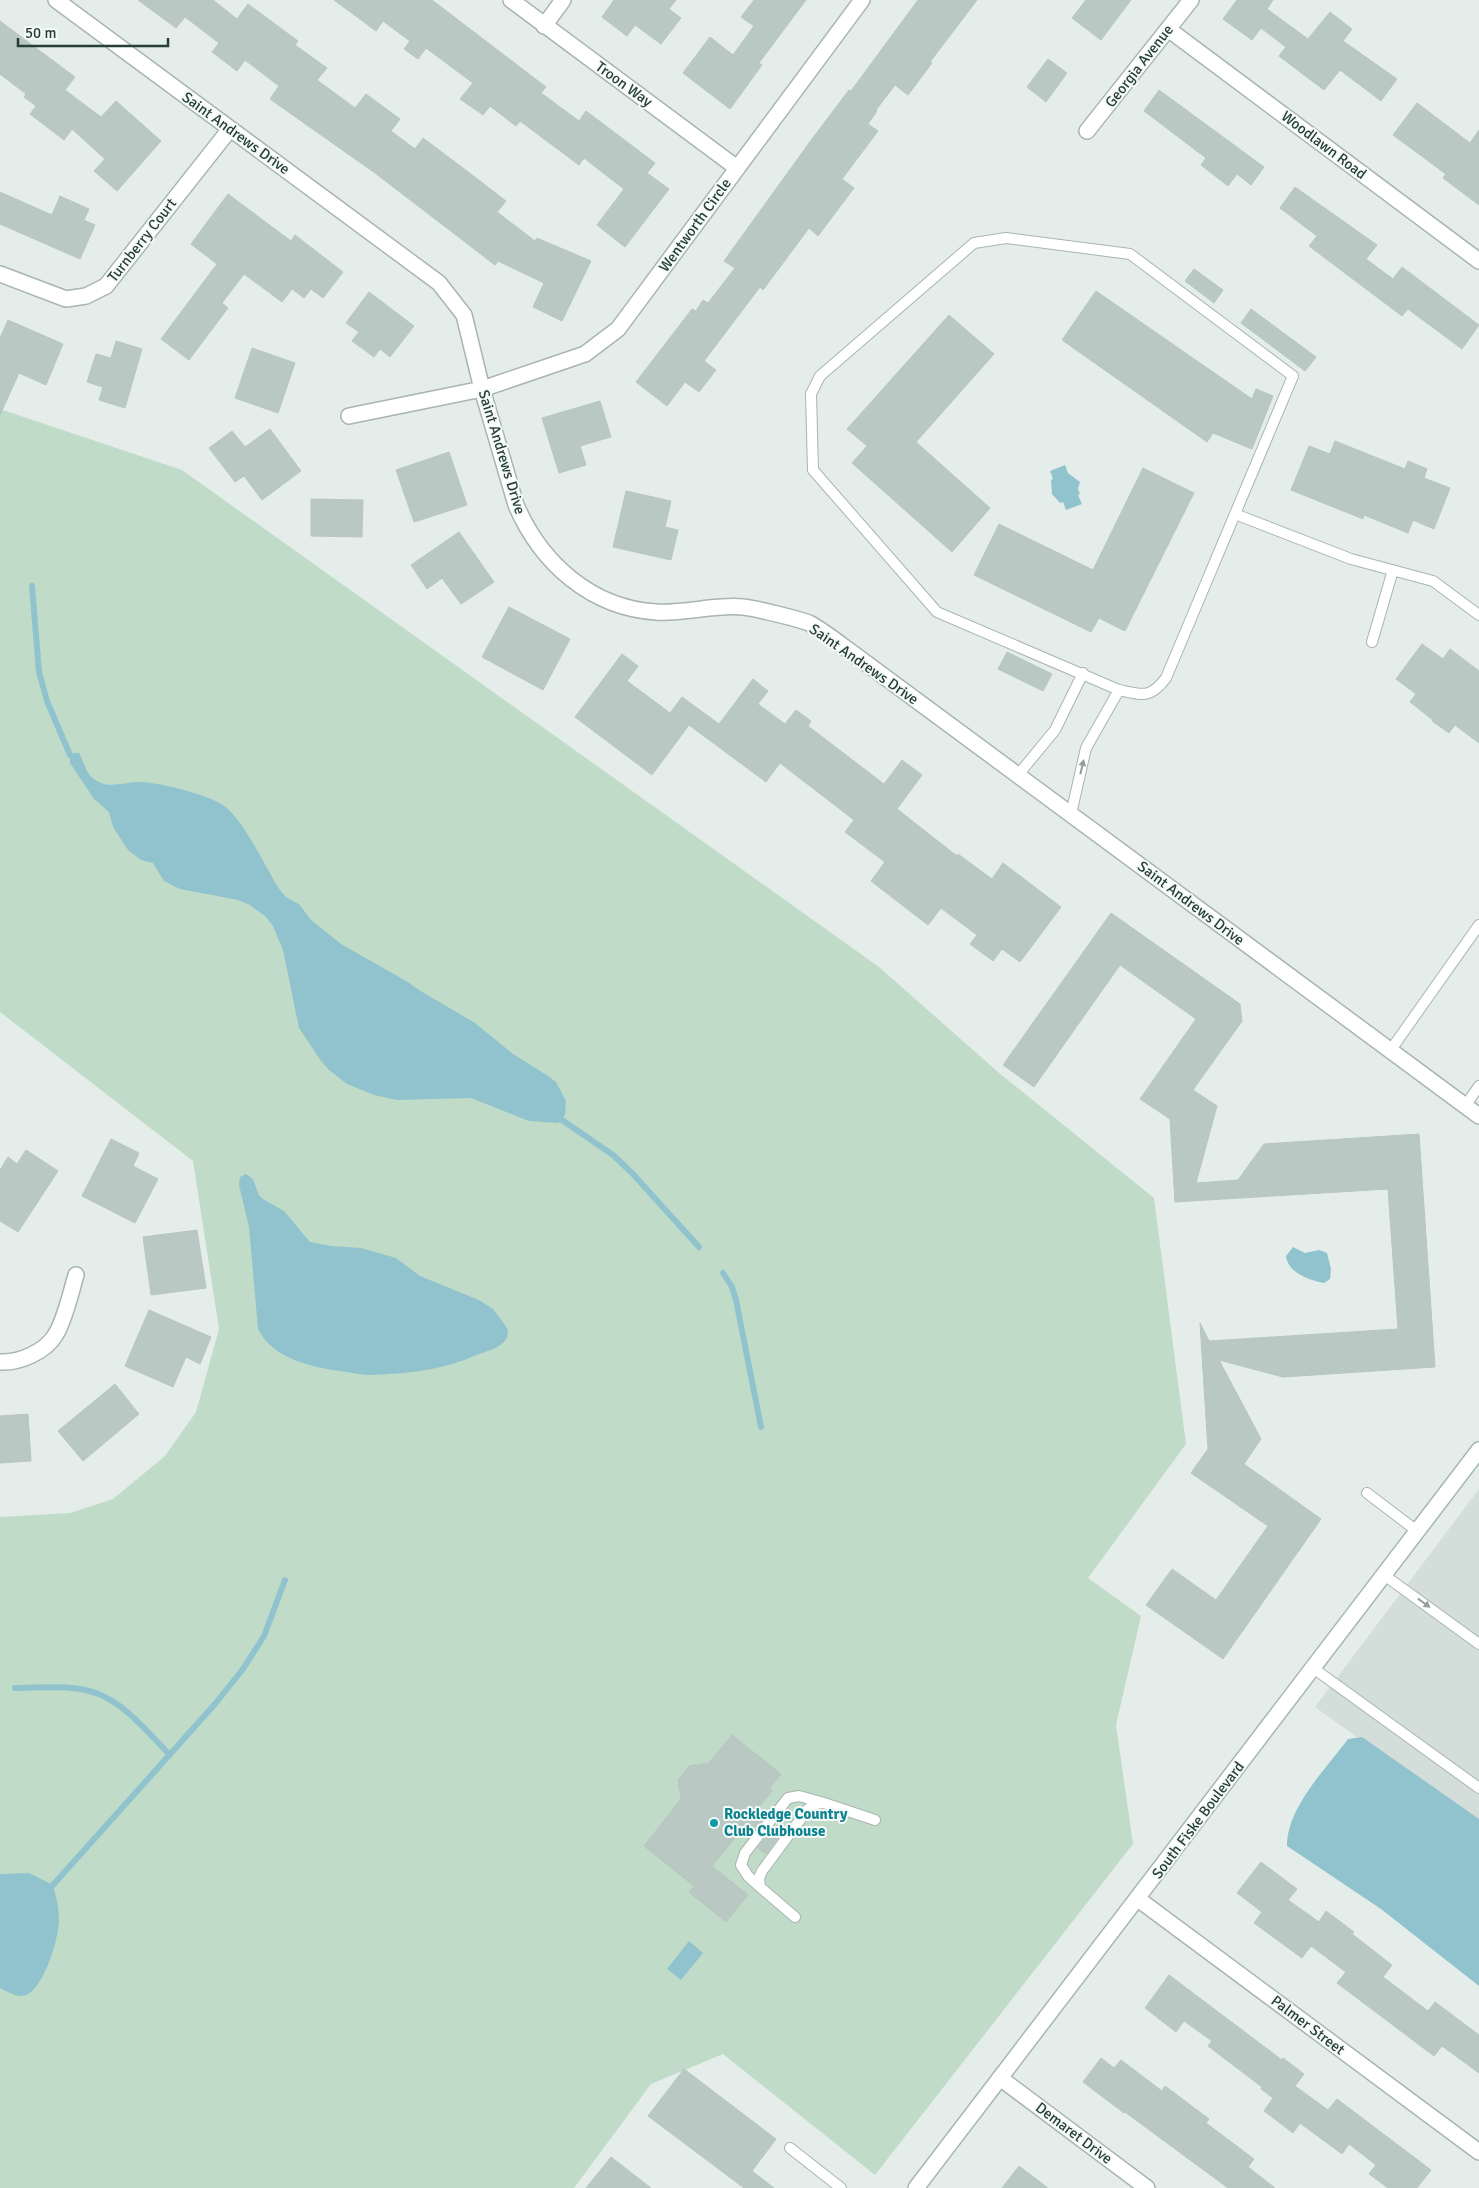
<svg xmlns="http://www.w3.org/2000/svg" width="1479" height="2188" font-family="Signika,sans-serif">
<rect width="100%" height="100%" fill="#e5edea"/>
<path fill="#d3ddd9" d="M1479 1489V1824L1315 1707Z"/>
<path fill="#c0dcc8" d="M0 409 182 470 879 967 998 1072 1154 1198 1186 1444 1088 1578 1141 1616 1116 1725 1133 1844 875 2175 723 2054 651 2084 574 2188H0V1517L70 1513 113 1499 165 1456 196 1412 219 1329 193 1161 0 1012Z"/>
<path fill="#91c3ce" d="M1065 465 1068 473 1080 482 1078 489 1080 494 1078 495 1082 504 1066 510 1063 502 1060 503 1052 494 1051 480 1053 479 1050 471Z
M74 753H79C84 762 86 774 94 779 108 790 123 782 138 782 158 782 206 794 223 805 245 821 265 867 280 890L286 897 300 905 310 919 341 944 408 982 419 990 475 1023 513 1054 548 1076 556 1082 566 1101 565 1115 558 1123 529 1121 471 1098 397 1100 374 1095 347 1084 329 1070 321 1061 299 1028 283 950 273 926 266 917 250 905 238 900 180 889 164 881 153 863 141 860 128 850 113 827 109 812 94 799 70 763V755Z
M246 1174 253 1179 259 1195 263 1199 284 1211 310 1242 331 1246 361 1248 396 1258 420 1276 479 1300 493 1309 505 1325 508 1330 507 1338C500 1349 486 1351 474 1356 443 1370 404 1374 370 1375 362 1375 354 1373 347 1372 315 1368 273 1360 258 1329L249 1227 239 1185 240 1177Z
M1293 1247 1305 1253 1319 1250 1327 1253 1331 1269 1330 1279 1324 1283C1309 1280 1288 1273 1286 1256Z
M1362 1737 1479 1819V1986L1381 1909 1287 1846C1287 1807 1326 1769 1348 1739Z
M29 1873 53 1885C56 1896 59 1908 59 1920 59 1937 43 1996 21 1996 14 1996 6 1991 0 1988V1874Z
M689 1941 703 1953 681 1980 667 1969Z"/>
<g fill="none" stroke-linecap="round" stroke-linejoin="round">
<path stroke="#91c3ce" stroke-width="6" d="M32 586 39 672 47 701 70 755
M562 1120 613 1155 632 1173 699 1247
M723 1273 732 1287 736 1300 761 1427
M15 1688C40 1688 72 1684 96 1693 126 1704 148 1733 170 1755
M53 1885 215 1704 243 1669 264 1636 285 1580"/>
</g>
<path fill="#bac8c3" stroke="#b8c6c0" d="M138 0H213L237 19 248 4 298 41 295 45 327 68 317 80 355 108 366 94 400 119 391 131 415 149 423 138 463 168 506 201 497 212 535 241 537 238 591 261 562 321 533 307 544 283 498 261 495 265 375 173 270 99 279 86 245 60 237 71 212 52 219 43 185 17 176 28Z
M334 0H432L546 87 541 93 579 121 586 111 655 163 647 173 669 189 625 247 597 225 624 189 584 158 579 165 520 121 516 126 490 106 483 115 460 99 473 83 426 48 418 59 404 49 410 41 383 21 376 31Z
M614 0H676L669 9 681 18 661 44 635 25 627 36 602 17Z
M754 0H806L759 63 762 65 730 109 683 73 710 37 733 55 754 26 741 17Z
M918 0H977L930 62 932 63 908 95 895 85 876 110 877 111 868 124 878 131 842 179 854 188 818 236 809 228 763 290 760 287 704 361 716 370 699 392 685 382 667 406 636 382 692 309 696 311 703 300 708 303 735 268 724 261 812 139 849 90 851 91Z
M1086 0H1131L1101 40 1072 18Z
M1237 0H1273L1267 9 1308 39 1330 12 1352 29 1343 41 1397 79 1381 101 1340 70 1324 90 1279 56 1286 47 1261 28 1252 40 1223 19Z
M0 21 75 77 65 90 101 117 116 101 161 141 117 191 94 171 105 159 72 129 64 140 30 114 36 106 24 97 26 94 0 74Z
M1048 59 1067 73 1046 102 1027 87Z
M1159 90 1264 167 1251 185 1237 174 1228 186 1201 165 1206 158 1144 111Z
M1417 103 1470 143 1479 130V205L1443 178 1446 174 1393 135Z
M1295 187 1377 245 1366 259 1393 279 1402 267 1479 325 1462 349 1408 309 1402 316 1309 246 1317 236 1280 208Z
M0 192 52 215 60 196 89 209 84 220 95 225 80 259 0 224Z
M228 194 291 241 295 235 343 272 323 298 311 289 304 298 292 289 282 302 244 274 222 303 228 308 189 360 161 339 217 264 191 244Z
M1194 269 1223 290 1214 303 1185 281Z
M1096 291 1252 399 1256 389 1273 396 1252 449 1213 433 1207 442 1062 340Z
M369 292 414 326 390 357 380 349 374 357 352 341 359 332 346 323Z
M1251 309 1316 357 1305 371 1241 323Z
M949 315 994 354 916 442 990 508 952 552 852 463 867 446 847 429Z
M8 320 63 344 46 385 19 373 0 415V338Z
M116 341 142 349 125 408 99 400 103 387 87 382 96 354 111 358Z
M252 348 295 363 278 413 235 398Z
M600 401 611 437 580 446 586 465 559 473 542 418Z
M270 429 301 471 262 500 244 476 235 482 209 448 232 431 245 447Z
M1335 441 1405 469 1408 461 1427 469 1424 478 1450 488 1434 529 1413 520 1408 533 1364 515 1363 519 1291 490 1309 446 1330 454Z
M449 452 467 505 414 522 396 470Z
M1143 468 1194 493 1125 631 1099 618 1091 632 974 575 999 524 1093 570Z
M626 491 671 501 665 527 678 530 671 560 613 547Z
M311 499 363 500 362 537 311 536Z
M459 532 494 582 461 604 442 578 427 589 411 565Z
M509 607 570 639 543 690 482 657Z
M1422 644 1443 659 1450 649 1479 671V743L1455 725 1449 733 1432 721 1433 720 1410 702 1416 694 1396 679Z
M1007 652 1052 674 1043 691 998 669Z
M622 654 638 666 627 681 670 713 682 697 719 724 753 679 768 691 758 704 785 724 796 710 811 721 808 726 884 784 902 760 922 775 897 809 957 856 958 854 992 879 1003 863 1061 907 1020 962 1002 949 993 961 970 944 977 935 941 908 928 925 871 881 885 862 845 832 854 820 780 763 766 782 689 725 652 775 575 717Z
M1111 913 1240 1004 1242 1021 1193 1090 1217 1106 1196 1183 1238 1180 1264 1144 1419 1134 1435 1367 1283 1377 1219 1360 1261 1439 1244 1464 1321 1519 1223 1659 1146 1605 1172 1569 1216 1600 1268 1526 1191 1473 1208 1449 1200 1323 1209 1341 1398 1329 1388 1189 1175 1202 1170 1119 1140 1099 1196 1019 1120 965 1034 1087 1003 1065Z
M111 1139 139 1153 133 1166 158 1179 135 1223 82 1196Z
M26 1150 58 1171 18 1232 0 1221V1170L8 1157 17 1164Z
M197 1230 206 1288 151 1295 143 1237Z
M149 1310 211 1337 200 1364 186 1357 173 1387 125 1366Z
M115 1384 139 1414 83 1461 58 1431Z
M28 1414 31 1461 0 1463V1416Z
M732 1735 781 1774 770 1788 772 1791 754 1813 762 1820 747 1839 739 1833 712 1866 748 1895 726 1922 689 1892 694 1886 644 1846 681 1799 678 1780 689 1766 709 1763Z
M773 1829 780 1835 766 1854 758 1848Z
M1261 1862 1297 1889 1288 1900 1319 1922 1326 1911 1354 1932 1352 1934 1392 1965 1383 1977 1428 2011 1435 2002 1479 2035V2073L1442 2046 1434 2056 1337 1983 1346 1972 1311 1946 1302 1958 1254 1923 1262 1912 1237 1893Z
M1169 1975 1282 2060 1283 2058 1304 2074 1295 2086 1328 2110 1337 2099 1431 2170 1417 2188H1388L1369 2174 1376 2165 1349 2144 1342 2154 1300 2123 1293 2133 1264 2111 1273 2098 1261 2089 1262 2087 1208 2046 1212 2041 1184 2021 1176 2032 1145 2008Z
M1101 2058 1114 2068 1121 2060 1162 2091 1165 2086 1209 2119 1206 2123 1254 2159 1248 2167 1275 2188H1228L1125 2112 1124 2113 1083 2082Z
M684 2069 776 2139 752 2171 774 2188H744L648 2116Z
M611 2157 651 2188H586Z
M1019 2166 1048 2188H1002Z"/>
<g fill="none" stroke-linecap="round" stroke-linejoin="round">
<defs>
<path id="service" d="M1006 238 1130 254 1293 376 1166 678C1150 699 1143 695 1119 690L937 612 813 470 811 394 820 376 974 243Z
M1235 514 1351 559 1433 581 1479 615
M1372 642 1393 570
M1018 775 1055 730 1083 673
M1071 814 1086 748 1119 690
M1390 1051 1479 925
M1465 1106 1479 1086
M1367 1493 1417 1531
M1384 1575 1479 1644
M1313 1668 1479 1788
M760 1887 748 1876 741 1865 745 1853 788 1798 799 1796 821 1802
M795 1917 760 1887 759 1878 762 1871 808 1809 815 1804 824 1803 875 1820
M790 2148 841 2188"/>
<path id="minor" d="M56 0 439 283 464 315 482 389 516 505C541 563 591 608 656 612 683 614 717 604 743 607 754 608 799 619 809 623 822 630 835 640 847 649L1479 1116
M511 0 737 168
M544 26 563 0
M1168 29 1479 261
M1087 131 1191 0
M0 274 66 299 86 296 106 286 230 129
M349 416 482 389 585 354 618 329 862 0
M0 1362C19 1363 46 1352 56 1334 65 1319 71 1292 76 1275
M1138 1899 1479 2152
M1000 2078 1147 2188"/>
<path id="secondary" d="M916 2188 1479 1450"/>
</defs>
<use href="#service" stroke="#a8b5b1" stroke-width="12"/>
<use href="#minor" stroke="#a8b5b1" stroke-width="18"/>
<use href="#secondary" stroke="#a4b8b1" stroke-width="18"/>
<use href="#service" stroke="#fff" stroke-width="10"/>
<use href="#minor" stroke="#fff" stroke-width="15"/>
<use href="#secondary" stroke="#fff" stroke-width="15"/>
</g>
<defs><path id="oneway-solid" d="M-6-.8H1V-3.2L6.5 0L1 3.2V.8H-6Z" transform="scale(1.25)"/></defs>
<g fill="#929e9c">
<use href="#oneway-solid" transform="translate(1082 767) rotate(-77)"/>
<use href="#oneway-solid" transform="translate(1424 1603) rotate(36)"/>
</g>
<circle fill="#0f9aa8" stroke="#f5faf8" stroke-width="2" cx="714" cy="1823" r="5"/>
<g text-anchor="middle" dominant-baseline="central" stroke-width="4" stroke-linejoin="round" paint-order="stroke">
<g font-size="15" fill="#253e38" stroke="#f5faf8">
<text transform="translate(1139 66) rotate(-52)">Georgia Avenue</text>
<text transform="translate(624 84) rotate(36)">Troon Way</text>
<text transform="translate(236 133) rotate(36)">Saint Andrews Drive</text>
<text transform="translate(1324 145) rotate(37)">Woodlawn Road</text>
<text transform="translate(695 225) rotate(-54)">Wentworth Circle</text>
<text transform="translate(142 240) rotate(-52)">Turnberry Court</text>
<text transform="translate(502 452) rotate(73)">Saint Andrews Drive</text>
<text transform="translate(864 664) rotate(35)">Saint Andrews Drive</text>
<text transform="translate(1191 903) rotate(37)">Saint Andrews Drive</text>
<text transform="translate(1198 1820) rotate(-53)">South Fiske Boulevard</text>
<text transform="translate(1308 2025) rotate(37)">Palmer Street</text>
<text transform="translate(1074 2133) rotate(37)">Demaret Drive</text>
</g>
<g font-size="15" font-weight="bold" fill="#0d838f" stroke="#f5faf8" text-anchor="start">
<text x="724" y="1814">Rockledge Country<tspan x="724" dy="17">Club Clubhouse</tspan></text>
</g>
</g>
<path d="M18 38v8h150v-8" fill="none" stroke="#253e38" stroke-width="2.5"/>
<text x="25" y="38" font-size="15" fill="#253e38" stroke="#f5faf8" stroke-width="4" paint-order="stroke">50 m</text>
</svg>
